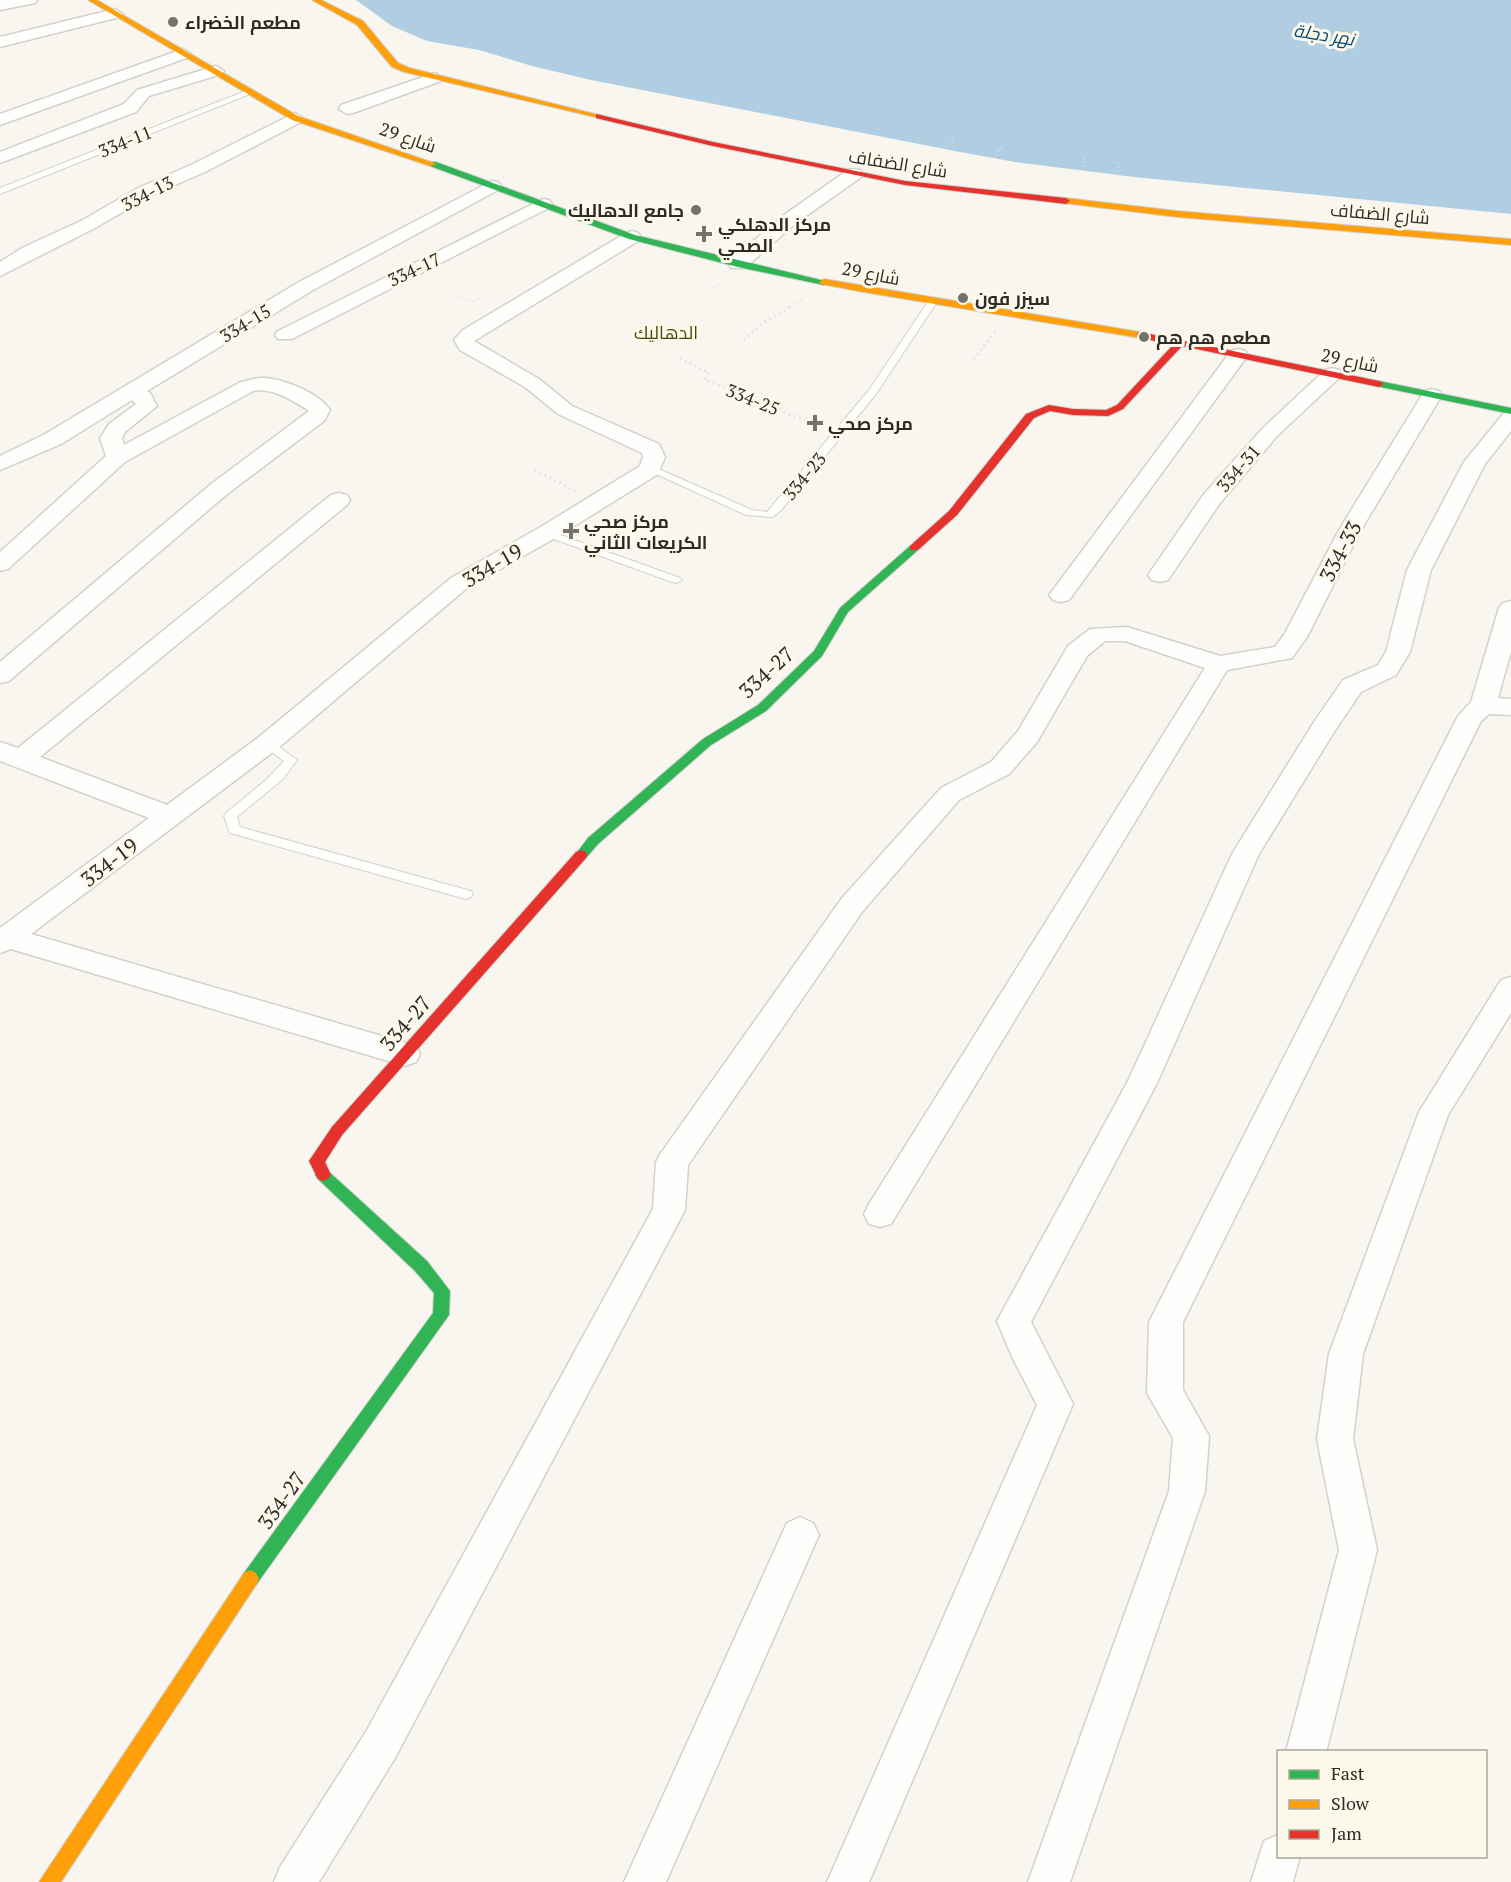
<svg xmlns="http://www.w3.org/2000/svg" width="1511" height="1882" font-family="'PT Serif',Cairo,serif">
<rect width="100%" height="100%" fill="#f8f6ef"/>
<path fill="#b0cde2" d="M356 0H1511V214L1134 177 1015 162 960 152 591 80 532 66 479 50 427 41 392 26Z"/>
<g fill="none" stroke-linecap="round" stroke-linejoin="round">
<defs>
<path id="lane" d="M248 90 255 92 0 194V188Z
M929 300 937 302 876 394 782 509 773 517 746 515 645 469 650 466 654 467 752 510 767 512 869 390Z
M547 530 680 578 682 580 676 583 672 582 543 535 542 533Z
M268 739 297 760 283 779 237 817 240 827 471 891 473 894 471 897 466 899 230 833 224 816 226 813 266 780 284 761 264 746 262 743Z"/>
<path id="street" d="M0 0H37L35 3 0 10Z
M115 9 123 14 120 17 0 47V37Z
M183 49 191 54 189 57 0 125V114Z
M216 66 224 71 222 74 149 96 136 112 0 163V152L124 104 137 90Z
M435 73 443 78 441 81 353 113 347 114 339 109 341 105Z
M295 113 303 118 301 122 205 172 150 196 95 228 0 276V262L22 248 83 220 138 188 193 164Z
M854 169 860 170 863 174 860 178 796 223 745 268H731L729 264 731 260 784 215 848 170Z
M492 181 498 182 501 186 498 190 313 290 147 391 150 393 157 406 125 432 122 438 124 445 239 383C246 381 254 378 262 378 283 378 319 393 330 410L324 421 226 495 9 681 0 683V662L210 485 309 411C294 401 272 387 253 391L125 462 8 569 0 571V552L106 456 100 438 109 424 136 404 132 400 61 444 0 470V456L45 434 299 282Z
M543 199 549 200 552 204 549 208 517 224 292 339H278L275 335 278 331Z
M632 231 638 233 641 237 638 241 474 341 539 379 572 406 659 444 665 457 658 474 555 538 467 588 277 749 31 934 416 1046 420 1054 416 1062 405 1066 11 949 0 953V928L149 818 0 761V742L18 748 331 495 339 493 347 495 350 500 347 505 40 757 167 805 259 737 451 578 539 528 640 466 643 457 642 453 558 414 525 387 460 350 454 340 463 330 626 233Z
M1238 349 1245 351 1248 355 1069 600 1061 602 1053 600 1049 595 1053 590 1231 351Z
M1332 368 1339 370 1342 374 1339 378 1277 436 1220 503 1168 580 1160 582 1152 580 1148 575 1204 494 1263 428 1325 370Z
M1432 389 1439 391 1442 395 1361 530 1307 637 1292 658 1227 670 891 1224 880 1227 869 1224 864 1214 869 1204 1205 668 1125 641H1105L1087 656 1037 742 1009 774 959 800 862 912 688 1165 685 1210 395 1758 319 1882H274L280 1867 367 1730 653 1209 656 1162 661 1153 842 898 941 788 991 762 1018 731 1068 646 1090 629 1127 627 1220 656 1275 647 1284 635 1339 530 1422 395 1425 391Z
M1511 411V431L1485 464 1431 570 1410 652 1396 675 1361 692 1334 732 1259 854 1157 1083 1031 1322 1073 1404 869 1882H827L1037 1405 1013 1359 997 1321 1128 1081 1232 854 1314 722 1343 680 1378 665 1386 652 1407 570 1464 462 1504 413Z
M1511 601V651L1498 698 1511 699V715L1489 714 1481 721 1183 1322V1390L1209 1436 1205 1491 1070 1882H1028L1169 1491 1173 1438 1147 1393 1149 1322 1458 716 1471 702 1499 608 1503 603Z
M1511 977V1013L1448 1115 1363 1354 1353 1439 1377 1550 1326 1752H1286L1339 1550 1317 1439 1329 1354 1419 1112 1501 980Z
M800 1517 813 1523 819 1535 666 1882H624L787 1523Z
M1278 1835V1856H1300L1293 1882H1251L1264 1841Z"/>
<path id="fast" d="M430 162H436L635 235 829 282 824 285 738 267 629 239 430 166Z
M1379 381 1511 408V414L1376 386V382Z
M914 545 919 548 918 550 848 612 822 656 766 711 711 745 598 844 586 858H576L575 855 588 838 703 739 758 705 814 651 840 608 910 546Z
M323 1169 328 1171 427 1261 450 1291 449 1315 256 1585 250 1588 244 1585 241 1579 244 1573 433 1313 434 1293 415 1271 318 1179 315 1175 318 1171Z"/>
<path id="slow" d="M88 0H97L298 116 437 164 430 166 292 120Z
M312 0H321L363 21 398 63 410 68 603 116 599 118 404 72 392 67 357 25Z
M1066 198 1177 211 1511 239V245L1177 217 1063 203 1062 201Z
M824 279 1140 332 1145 335 1140 338 863 292 821 284 819 282Z
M250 1570 256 1573 259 1579 256 1585 61 1882H39L244 1573Z"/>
<path id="jam" d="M596 114 713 142 905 181 1066 198 1070 201 1066 204 905 185 713 146 596 118Z
M1140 332 1379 381 1384 384 1379 387 1182 346 1123 409 1108 416 1073 415 1050 411 1034 418 957 515 918 550H910V546L949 511 1026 414 1049 405 1073 409 1106 410 1117 405 1173 345 1137 337V333Z
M581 850 586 852 587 855 586 858 342 1135 325 1162 331 1175 328 1179 323 1181 318 1179 309 1161 332 1127 576 852Z"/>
</defs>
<use href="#lane" stroke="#d2d1cb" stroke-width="2"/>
<use href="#street" stroke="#d2d1cb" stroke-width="3"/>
<use href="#fast" stroke="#d2d1cb" stroke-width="2"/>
<use href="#slow" stroke="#d2d1cb" stroke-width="2"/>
<use href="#jam" stroke="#d2d1cb" stroke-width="2"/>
<path stroke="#e0e0de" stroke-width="2" stroke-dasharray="1 3" stroke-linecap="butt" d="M943 149 954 140
M994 158 1001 147
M1117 163 1121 176
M1083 171 1084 157
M715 287 724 282
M445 294 471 302 481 298 487 300
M790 307 802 300"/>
<path stroke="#e0e0de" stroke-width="3" stroke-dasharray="1.5 4" stroke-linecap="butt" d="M744 340 764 322 792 306
M680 358 709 373 705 380 780 407 784 412 822 426
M974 359 996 331
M535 470 575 491"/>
<use href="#lane" fill="#fefefd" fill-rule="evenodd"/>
<use href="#street" fill="#fefefd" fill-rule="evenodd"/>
<use href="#fast" fill="#30b455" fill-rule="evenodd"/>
<use href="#slow" fill="#ff9f0a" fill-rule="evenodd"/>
<use href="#jam" fill="#e5322d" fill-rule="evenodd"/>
</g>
<g fill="#73726c" stroke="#fcf9eb" stroke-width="2">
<circle cx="173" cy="22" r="6"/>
<circle cx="696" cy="210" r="6"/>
<path d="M701 225h6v6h6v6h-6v6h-6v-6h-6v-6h6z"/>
<circle cx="963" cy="298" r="6"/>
<circle cx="1144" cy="337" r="6"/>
<path d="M812 414h6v6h6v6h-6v6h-6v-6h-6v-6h6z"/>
<path d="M568 522h6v6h6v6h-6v6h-6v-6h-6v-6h6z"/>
</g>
<g text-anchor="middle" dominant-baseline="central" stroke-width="6" stroke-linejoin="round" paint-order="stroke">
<g font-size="18" font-weight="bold" fill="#2c2b26" stroke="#fcf9eb" text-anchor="start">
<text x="185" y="22">مطعم الخضراء</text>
<text x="684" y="210" text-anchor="end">جامع الدهاليك</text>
<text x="718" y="224">مركز الدهلكي<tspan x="718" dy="21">الصحي</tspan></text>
<text x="975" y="298">سيزر فون</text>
<text x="1156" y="337">مطعم هم هم</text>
<text x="828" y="423">مركز صحي</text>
<text x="584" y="521">مركز صحي<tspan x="584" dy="21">الكريعات الثاني</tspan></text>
</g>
<g font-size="18" font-style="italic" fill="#034c77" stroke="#fcf9eb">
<text transform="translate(1324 34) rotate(9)">نهر دجلة</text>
</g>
<g font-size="18" fill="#2c2b26" stroke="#fcf9eb">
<text transform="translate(408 137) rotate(19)">شارع 29</text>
<text transform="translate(125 141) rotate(-22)">334-11</text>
<text transform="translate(898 163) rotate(9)">شارع الضفاف</text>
<text transform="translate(147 193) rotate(-27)">334-13</text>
<text transform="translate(1380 213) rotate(5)">شارع الضفاف</text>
<text transform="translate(414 269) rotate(-25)">334-17</text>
<text transform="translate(871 273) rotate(11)">شارع 29</text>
<text transform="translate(245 323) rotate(-31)">334-15</text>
<text transform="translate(1350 360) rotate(12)">شارع 29</text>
<text transform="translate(753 399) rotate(22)">334-25</text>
<text transform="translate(1238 468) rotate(-49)">334-31</text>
<text transform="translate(804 476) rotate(-50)">334-23</text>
</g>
<g font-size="18" fill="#474a0d" stroke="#fcf9eb">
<text x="666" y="332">الدهاليك</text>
</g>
<g font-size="21" fill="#2c2b26" stroke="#fcf9eb">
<text transform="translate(1340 551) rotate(-62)">334-33</text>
<text transform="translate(492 565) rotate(-30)">334-19</text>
<text transform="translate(766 672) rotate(-42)">334-27</text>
<text transform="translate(109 862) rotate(-37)">334-19</text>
<text transform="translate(405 1023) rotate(-49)">334-27</text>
<text transform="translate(281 1500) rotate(-54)">334-27</text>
</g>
</g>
<rect x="1277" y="1750" width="210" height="108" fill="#fcf9eb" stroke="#a9a79c" stroke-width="1.5"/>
<rect x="1289" y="1770" width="30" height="9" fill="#30b455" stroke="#a9a79c" stroke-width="1.5"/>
<text x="1331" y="1780" font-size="18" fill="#2c2b26">Fast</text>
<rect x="1289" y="1800" width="30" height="9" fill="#ff9f0a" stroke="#a9a79c" stroke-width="1.5"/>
<text x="1331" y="1810" font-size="18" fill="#2c2b26">Slow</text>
<rect x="1289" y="1830" width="30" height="9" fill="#e5322d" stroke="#a9a79c" stroke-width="1.5"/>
<text x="1331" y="1840" font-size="18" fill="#2c2b26">Jam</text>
</svg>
